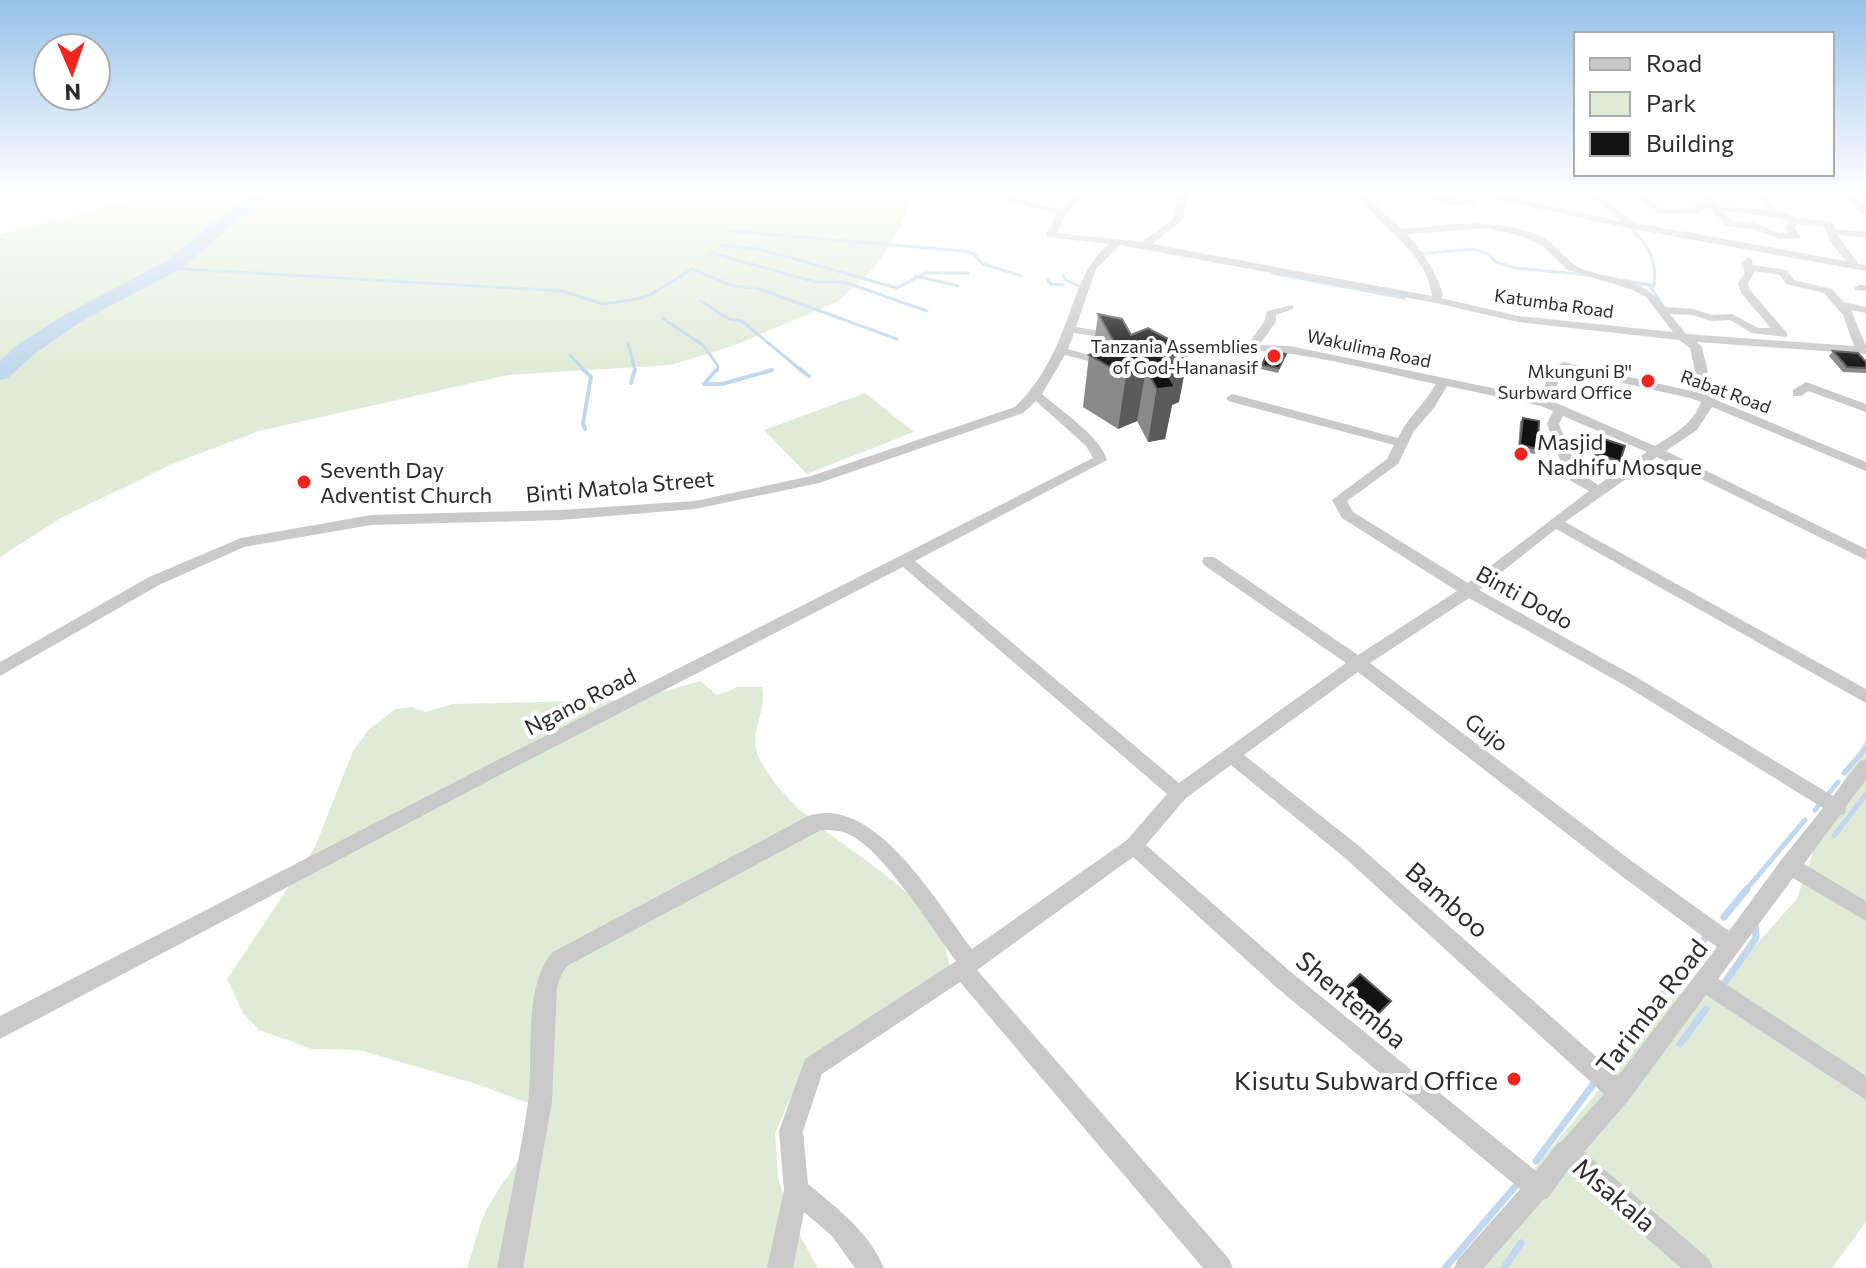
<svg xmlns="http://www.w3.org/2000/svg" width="1866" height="1268" font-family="Commissioner,sans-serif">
<rect width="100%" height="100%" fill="#fff"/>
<path fill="#e0ebd7" d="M158 193H912L900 228 877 265 839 301 735 345 671 365 508 375 259 431 174 463 61 518 0 557V234Z
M865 393 914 432 807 474 764 430Z
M701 681 717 695 738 687H762C768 712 747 732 759 758 787 814 853 846 899 886 908 894 919 901 927 911 941 929 947 950 951 973L819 1069 791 1097 775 1133 778 1178 791 1219 818 1268H467C473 1250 477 1230 485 1213 507 1169 530 1161 534 1105L473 1083 359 1050 312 1049 259 1030 243 1013 227 979 315 847 353 751 369 729 396 709 412 707 426 712 452 704 631 700Z
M1866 739V1222L1832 1268H1457L1507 1212 1527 1177 1607 1080 1667 998 1725 979 1797 899 1826 814Z"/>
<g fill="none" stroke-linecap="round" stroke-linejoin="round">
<path stroke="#c1d7ed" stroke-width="3" d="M1837 193 1866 214
M730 231 965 251 974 254 983 264 1022 276
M720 245 763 250 897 288 925 273H968
M711 253 816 282H844L927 311
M1418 254 1473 249 1489 254 1495 262 1516 268 1588 275
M166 268 562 291 603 304 632 300 650 295 692 269 733 286 757 288 897 339
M1272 273 1404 298
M1063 275 1066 280 1083 288
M916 276 958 286
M1048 280 1051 284 1063 285
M1622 280 1654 286C1658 259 1646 242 1627 224
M1650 286 1663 306
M701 301 729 319 742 321 802 371
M662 318 703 345 718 366 717 371
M628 343 635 371
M570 355 585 371"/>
<path stroke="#c1d7ed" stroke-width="4" d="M583 369 591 377 583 423 585 429
M717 369 704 384H722L772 370
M800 369 809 376
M631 383 635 369"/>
<path stroke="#c1d7ed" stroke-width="5" d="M1844 773 1866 748
M1815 810 1838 782
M1834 836 1866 794
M1745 891 1805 820"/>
<path stroke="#c1d7ed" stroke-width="7" d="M1724 917 1747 889
M1723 985 1756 938 1755 923
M1680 1044 1706 1009
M1604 1070 1707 936
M1536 1161 1595 1082
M1445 1268 1520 1181
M1504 1268 1521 1243"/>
<path fill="#c1d7ed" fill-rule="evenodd" d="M257 193H278L237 221 182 268 80 322 33 355 8 378 0 380V361L17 345 66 314 168 260 225 213Z"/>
<path fill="#c9c9c9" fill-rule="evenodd" d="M99 193H130C123 198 106 198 99 193Z
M1004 193H1012L1011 197 1061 209 1075 193H1084L1067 213 1057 233 1142 242 1174 218 1179 193H1188L1182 221 1152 244 1432 296C1427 253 1384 231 1361 199L1329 196 1324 193H1374L1375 197 1371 200 1402 229C1454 225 1496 215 1546 239 1558 246 1566 261 1578 267 1611 281 1641 275 1665 307L1694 309 1712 315 1732 314 1758 328H1771L1741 293 1738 283 1745 273 1741 263 1748 257 1753 260 1752 265 1787 270 1794 280 1832 289 1844 302 1866 307V313L1851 310 1866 346V354L1697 342 1702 347 1714 399 1866 462V471L1712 407 1697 430 1666 451 1866 549V560L1657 457 1565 522 1866 689V703L1556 529 1479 590 1638 678 1833 796 1860 761 1866 759V780L1846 806 1845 814 1840 815 1804 864 1866 901V921L1793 878 1718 979 1866 1076V1100L1706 995 1628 1101 1584 1152 1709 1259 1713 1268H1681L1568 1170 1548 1198 1543 1200 1484 1268H1454L1458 1259 1520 1189 1276 987 1133 857 977 970 1229 1259 1233 1268H1203L960 982 822 1074 803 1131 808 1184C837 1208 869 1232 884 1268H855L832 1236 804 1212 793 1268H767L784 1190 779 1131 805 1059 956 961C932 929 881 846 846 833 838 830 829 830 821 830L567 966 562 973 557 987 552 1101 523 1268H497C507 1213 520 1158 528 1103 534 1059 522 986 553 952L808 816C875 793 939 906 972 949L1127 840 1167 794 903 567 494 778 0 1039V1016L482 768 1093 458 1086 446 1036 401 1023 413 819 483 695 509 560 520 371 525 244 547 159 585 0 676V662L149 577 241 538 371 515 560 510 695 501 811 476 1015 407C1040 383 1054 354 1065 325 1077 295 1083 266 1109 244L1047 237 1046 235 1057 214 1002 200ZM1488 228 1524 237 1543 246 1568 270 1633 290 1646 297 1673 332 1518 316 1441 298 1443 295C1436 272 1423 252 1407 234ZM1120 245 1436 303 1518 322 1679 340 1690 348 1700 393 1563 362 1550 371 1540 398 1290 346 1259 345 1276 322V315L1293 309V305L1267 311 1264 322 1248 344C1223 343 1184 339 1163 354L1169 358C1249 334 1356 367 1436 384 1425 403 1407 418 1398 438L1232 394 1226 398 1228 401 1394 445 1387 459 1332 500 1342 518 1457 591 1358 655 1214 557H1204L1202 561 1204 565 1346 663 1179 783 915 561 1107 460C1101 437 1060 410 1042 394L1065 355 1108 366 1114 362 1068 349 1074 333 1114 339 1120 336 1114 333 1076 327 1096 269ZM1755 271 1780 275 1786 284 1824 293 1843 315 1854 346 1686 334 1670 314 1693 315 1711 321 1730 320 1752 333 1787 337V333L1750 290 1748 283ZM1565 370 1690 398 1701 402C1693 424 1674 434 1655 446L1552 401 1561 373ZM1447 386 1541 406 1553 411 1547 424 1564 471 1571 481 1589 491 1468 583 1353 512 1347 501 1398 464 1414 431 1434 408ZM1563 416 1647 452 1598 485 1578 471 1559 424ZM1469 598 1626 686 1823 808 1782 859 1729 931 1633 862 1370 663ZM1358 672 1619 874 1717 947 1618 1076 1359 846 1244 755ZM1231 765 1345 858 1604 1094 1562 1141 1557 1144 1536 1171 1292 973 1146 845 1186 798Z
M1425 193C1439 192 1452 200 1468 199L1469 193H1493L1620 221 1587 193H1597L1635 223 1846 261 1829 240 1825 227 1797 224 1795 228 1801 236 1800 238 1780 239 1752 229 1726 226 1711 210 1701 209 1697 214H1658L1632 193H1642L1663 209 1692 208 1693 205 1705 204 1695 193H1705L1716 205 1767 210 1758 196 1763 193H1774L1768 197 1777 211 1787 213 1795 218 1832 222 1836 229 1866 232V238L1838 235 1858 264 1866 265V271L1622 227 1477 195 1475 203C1458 207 1438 207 1425 193ZM1723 211 1781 218 1788 222 1785 228 1789 234 1779 233 1754 223 1732 221Z
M1838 193H1849L1866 205V212Z
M1859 285H1866V291L1855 290 1854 288Z
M1806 382 1866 404V412L1808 391 1801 396H1793V390Z"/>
</g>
<path fill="#898989" d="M1098 314 1131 335 1179 402 1172 405 1165 439 1148 442 1137 421 1118 429 1083 407 1089 355 1093 353Z
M1833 351 1866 362V373L1843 372 1829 356Z
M1284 358 1278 373 1261 369 1262 365Z
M1523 418 1538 449 1535 454 1518 450 1520 422Z
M1601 438 1620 461 1617 466 1593 459Z
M1341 993 1391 1001 1369 1024 1361 1016 1358 1019 1338 997Z"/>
<path fill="#5a5a5a" d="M1189 350 1179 402 1172 405 1165 439 1148 442 1161 362Z
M1146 369 1137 421 1118 429 1126 376Z"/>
<path fill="#131313" stroke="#5a5a5a" stroke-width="2" d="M1098 314 1122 319 1131 335 1148 328 1189 350 1161 362 1175 387 1157 389 1146 369 1126 376 1089 355 1114 342Z
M1268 351 1286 354 1279 368 1262 365Z
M1833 351 1858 353 1866 362V368L1847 367Z
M1523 418 1539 421 1538 449 1520 445Z
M1601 438 1625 446 1620 461 1596 454Z
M1360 974 1391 1001 1372 1020 1363 1012 1361 1015 1341 993Z"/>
<linearGradient id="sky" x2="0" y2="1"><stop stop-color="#98c2ea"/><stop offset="0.52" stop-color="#fff"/><stop offset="1" stop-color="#fff" stop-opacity="0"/></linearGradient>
<rect width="1866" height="370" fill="url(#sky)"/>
<g fill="#f3241e" stroke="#fff" stroke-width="3">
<circle cx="1274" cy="356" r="8"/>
<circle cx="1648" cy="381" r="8"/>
<circle cx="1521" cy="454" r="8"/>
<circle cx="304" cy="482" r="8"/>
<circle cx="1514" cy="1079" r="8"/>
</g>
<g text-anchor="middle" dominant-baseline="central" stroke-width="8" stroke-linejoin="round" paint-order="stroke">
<g font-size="18" fill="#2c2c2c" stroke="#fff">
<text transform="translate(1554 303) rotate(8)">Katumba Road</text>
<text transform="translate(1369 348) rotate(12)">Wakulima Road</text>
<text transform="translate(1726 391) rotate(20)">Rabat Road</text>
</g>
<g font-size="18" fill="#2c2c2c" stroke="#fff" text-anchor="end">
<text x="1258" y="346">Tanzania Assemblies<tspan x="1258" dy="21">of God-Hananasif</tspan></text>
<text x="1632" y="371">Mkunguni B''<tspan x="1632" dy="21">Surbward Office</tspan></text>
</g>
<g font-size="22" fill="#2c2c2c" stroke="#fff" text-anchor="start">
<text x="1537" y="441">Masjid<tspan x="1537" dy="25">Nadhifu Mosque</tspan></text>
<text x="320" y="469">Seventh Day<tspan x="320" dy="25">Adventist Church</tspan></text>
</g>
<g font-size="22" fill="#2c2c2c" stroke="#fff">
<text transform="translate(620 486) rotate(-5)">Binti Matola Street</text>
<text transform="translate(1525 597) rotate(29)">Binti Dodo</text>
<text transform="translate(580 701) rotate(-27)">Ngano Road</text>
<text transform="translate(1487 732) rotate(37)">Gujo</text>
</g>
<g font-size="26" fill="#2c2c2c" stroke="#fff">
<text transform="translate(1448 899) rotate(41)">Bamboo</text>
<text transform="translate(1352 999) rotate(40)">Shentemba</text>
<text transform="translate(1651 1006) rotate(-52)">Tarimba Road</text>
<text transform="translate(1615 1194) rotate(40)">Msakala</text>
</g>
<g font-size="26" fill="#2c2c2c" stroke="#fff" text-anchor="end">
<text x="1498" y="1079">Kisutu Subward Office</text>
</g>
</g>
<rect x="1574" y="32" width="260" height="144" fill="#ffffff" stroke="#ababab" stroke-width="2"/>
<rect x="1590" y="58" width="40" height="12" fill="#c9c9c9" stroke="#ababab" stroke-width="2"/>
<text x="1646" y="72" font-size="24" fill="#2c2c2c">Road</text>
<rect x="1590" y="92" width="40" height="24" fill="#e0ebd7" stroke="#ababab" stroke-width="2"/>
<text x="1646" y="112" font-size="24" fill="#2c2c2c">Park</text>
<rect x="1590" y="132" width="40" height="24" fill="#131313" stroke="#ababab" stroke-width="2"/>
<text x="1646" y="152" font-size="24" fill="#2c2c2c">Building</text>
<g transform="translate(72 72) rotate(178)"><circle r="38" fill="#ffffff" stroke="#ababab" stroke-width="2"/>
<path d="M0-6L14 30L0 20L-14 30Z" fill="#f3241e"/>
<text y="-12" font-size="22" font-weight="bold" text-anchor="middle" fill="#2c2c2c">N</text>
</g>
</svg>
